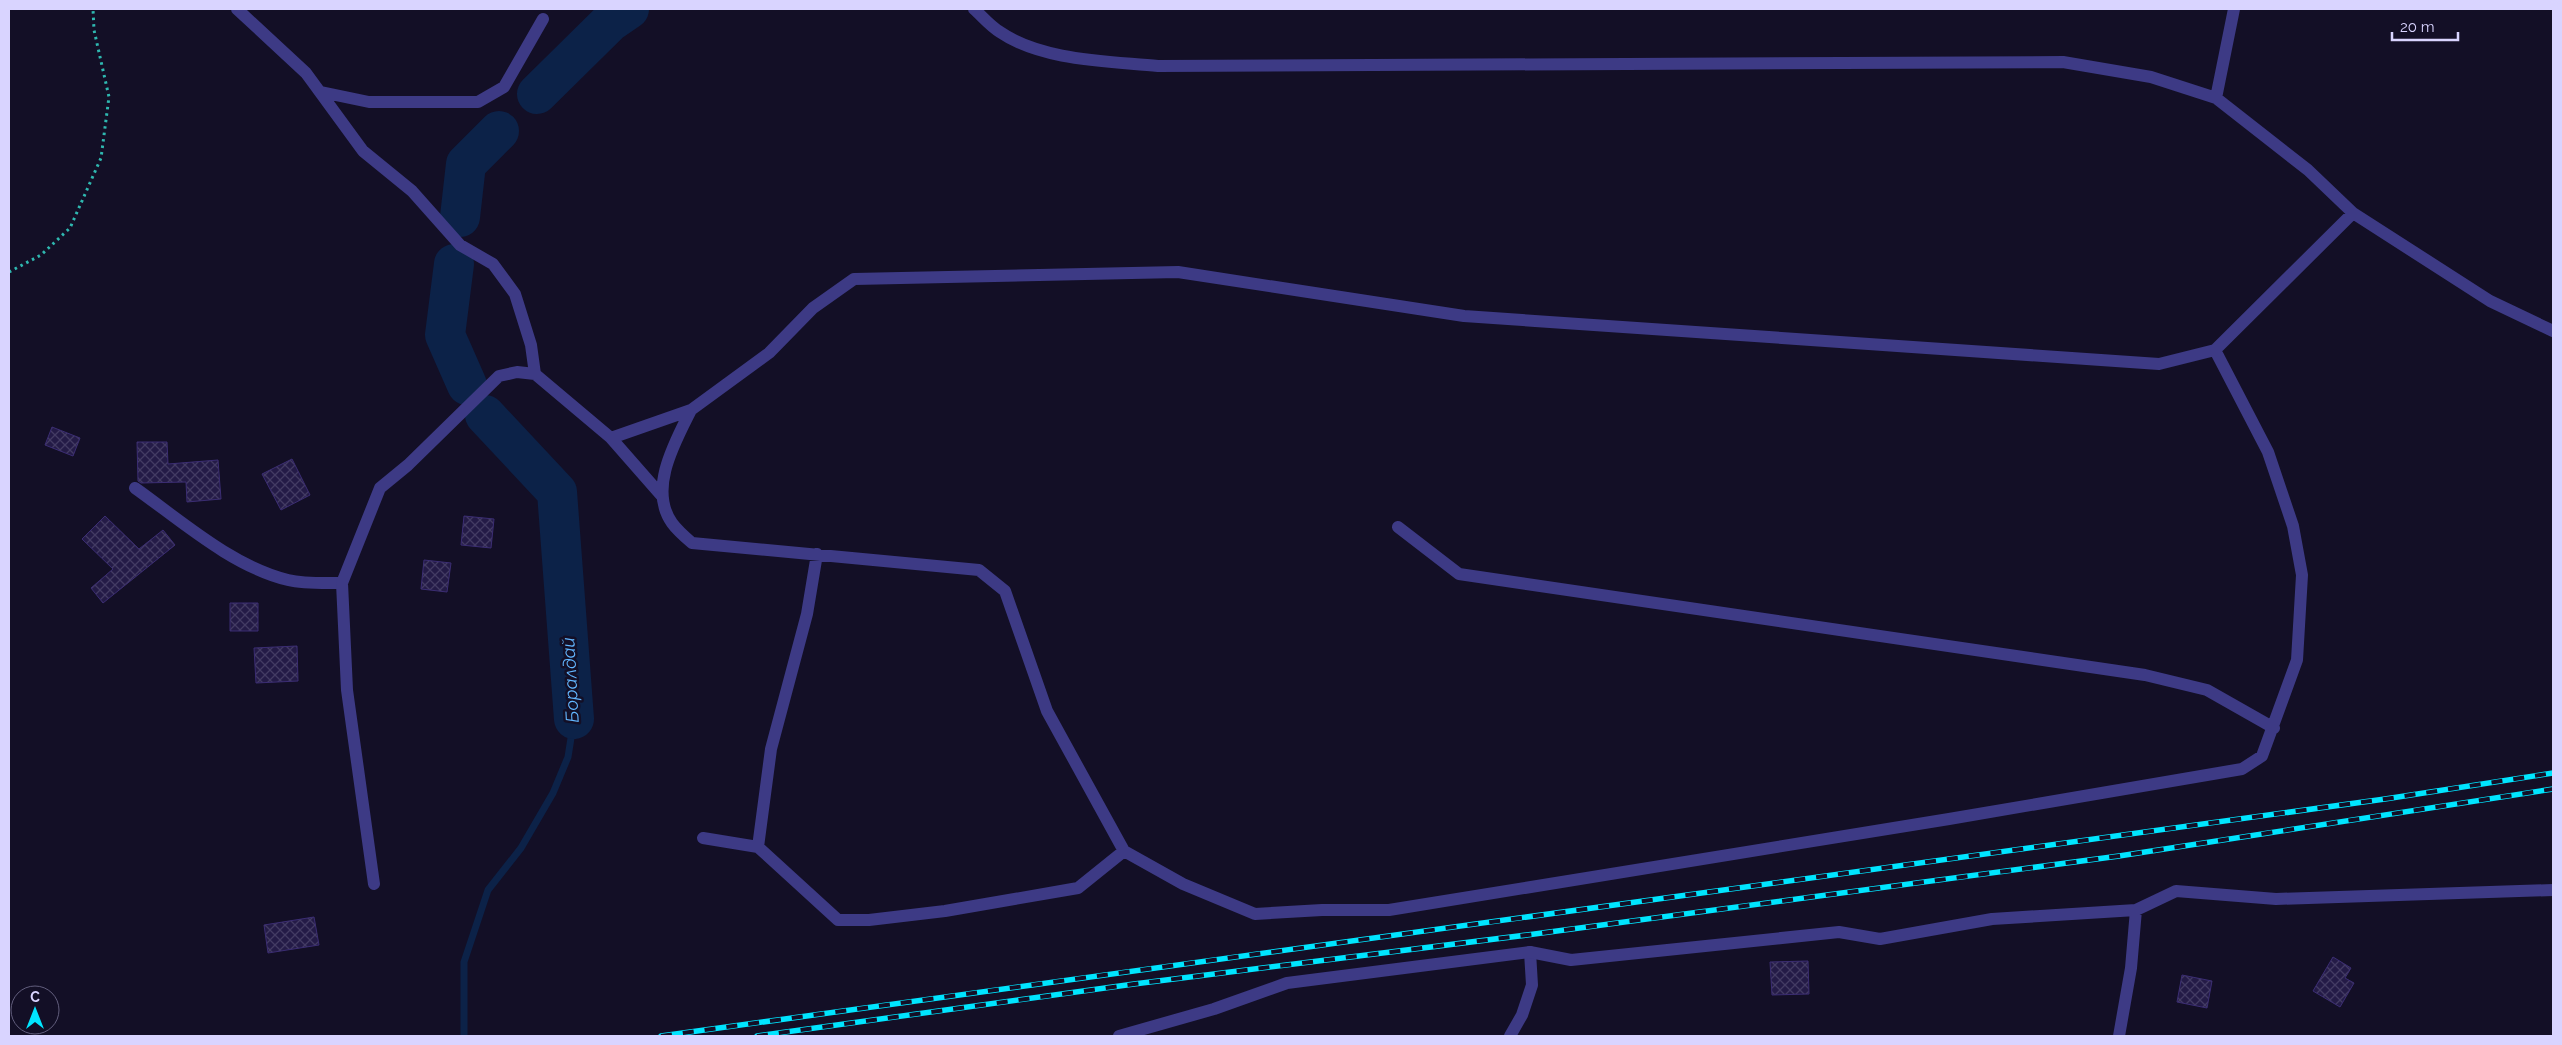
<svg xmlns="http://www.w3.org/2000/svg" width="2562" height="1045" font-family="Raleway,sans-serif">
<defs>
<pattern id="building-cross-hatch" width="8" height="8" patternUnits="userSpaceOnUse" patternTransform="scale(1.25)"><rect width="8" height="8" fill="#241b47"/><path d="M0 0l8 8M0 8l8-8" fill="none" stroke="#433b63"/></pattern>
</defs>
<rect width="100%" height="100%" fill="#130f26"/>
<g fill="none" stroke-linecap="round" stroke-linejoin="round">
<path stroke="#0c2248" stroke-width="7" d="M464 1036V962L488 890 521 848 553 793 568 757 574 719"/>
<path stroke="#0c2248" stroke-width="40" d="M537 94 610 22 629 9
M460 217 466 164 499 131
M454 264 445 335 467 385
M485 415 557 492 574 719"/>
</g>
<path fill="url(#building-cross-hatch)" stroke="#3b2d73" d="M52 427 80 438 73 456 45 445Z
M137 442H167L168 464 218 460 221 499 187 502 186 482 141 483 138 481Z
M292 459 310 495 281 510 262 474Z
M105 516 139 549 163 530 175 545 103 603 91 588 113 569 82 539Z
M464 516 494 519 491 548 461 545Z
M424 560 451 563 447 592 421 589Z
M230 603H258V631H230Z
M297 646 298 681 256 683 254 648Z
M314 917 319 945 268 953 264 925Z
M2333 957 2351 968 2345 978 2354 983 2340 1007 2313 991Z
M1808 961 1809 994 1772 995 1770 962Z
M2182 975 2212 981 2207 1008 2177 1002Z"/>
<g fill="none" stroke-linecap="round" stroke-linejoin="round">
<path stroke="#2fb8b0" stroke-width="3" stroke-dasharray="2.5 4" stroke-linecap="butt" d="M9 272 41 255 70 228 101 158 109 97 94 30 93 9"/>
<path stroke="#3d3a85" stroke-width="12" d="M135 488C180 520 233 567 288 580 305 584 324 583 342 583
M1510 1036 1522 1015 1532 985 1530 952"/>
<path stroke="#3d3a85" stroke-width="12" d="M237 9 306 73 363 151 412 191 460 245 493 264 515 294 531 345 535 374
M974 9C982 16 990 26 1000 32 1042 61 1109 61 1158 66L2063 62 2151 77 2216 98 2308 170 2353 213 2490 301 2553 331
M321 92 369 102H478L504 87 543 19
M2216 98 2234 9
M691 410C675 442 648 489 672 523 677 530 685 537 692 543L979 570 1005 591 1047 711 1124 851 1183 884 1255 914 1322 910H1389L1949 819 2242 769 2262 756 2297 660 2302 575 2293 526 2268 452 2215 350
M611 438 661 495
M1398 527 1459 574 2145 675 2207 690 2274 728
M703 838 758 847 838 920H869L945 911 1078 888 1124 851
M758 847 771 749 807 614 817 554
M374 884 347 690 342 583 380 488 408 465 499 376 517 372 535 374 611 438 691 410 769 353 813 308 854 279 1178 272 1464 316 2159 364 2215 350 2353 213
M1119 1036 1214 1009 1287 983 1530 952 1571 960 1839 932 1880 939 1992 919 2136 910 2176 891 2276 899 2553 890
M2119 1036 2131 968 2136 910"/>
<defs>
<path id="rail" d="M661 1036 2385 799 2553 773
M757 1036 1134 984 1527 935 2119 856 2553 789"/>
</defs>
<use href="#rail" stroke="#00e5ff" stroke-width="5.5"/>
<use href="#rail" stroke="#130f26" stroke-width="4" stroke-dasharray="11" stroke-linecap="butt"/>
</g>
<g text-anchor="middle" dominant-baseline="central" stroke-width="5" stroke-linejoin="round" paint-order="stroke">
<g font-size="18" font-style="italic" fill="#62b6ff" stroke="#130f26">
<text transform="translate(570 680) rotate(-93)">Боралдай</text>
</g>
</g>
<rect width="2562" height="1045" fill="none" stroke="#d9d4ff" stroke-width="20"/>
<g transform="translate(35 1010)"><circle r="24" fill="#130f26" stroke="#625e7d"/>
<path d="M0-4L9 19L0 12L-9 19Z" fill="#00e5ff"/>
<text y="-8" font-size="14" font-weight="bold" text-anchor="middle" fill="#d9d4ff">С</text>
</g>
<path d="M2392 32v8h66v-8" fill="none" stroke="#d9d4ff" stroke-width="2.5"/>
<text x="2400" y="32" font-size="15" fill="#d9d4ff" stroke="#130f26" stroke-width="4" paint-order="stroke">20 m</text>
</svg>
